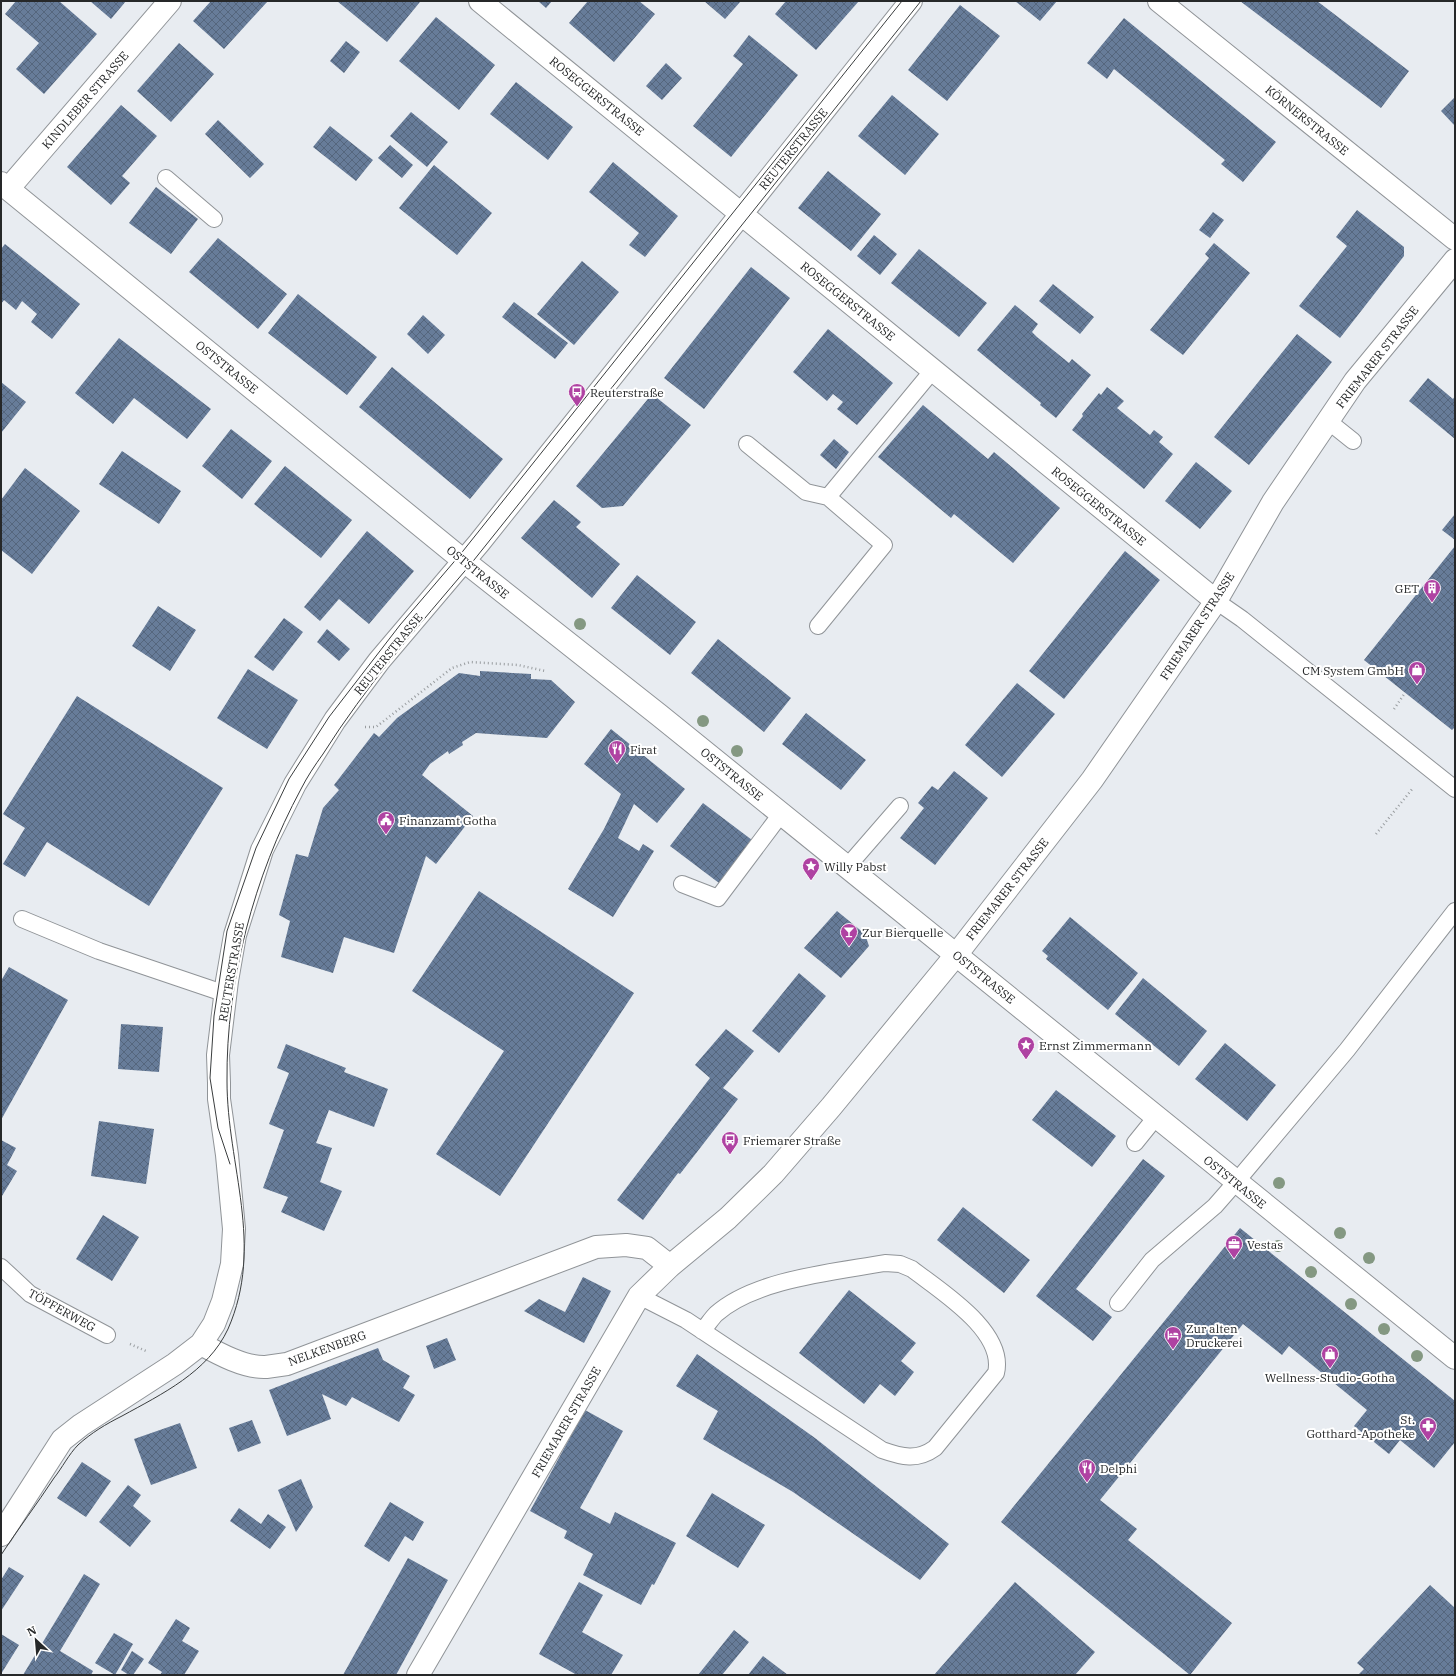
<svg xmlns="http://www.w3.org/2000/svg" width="1456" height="1676" font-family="'IBM Plex Serif',serif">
<defs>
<pattern id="building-cross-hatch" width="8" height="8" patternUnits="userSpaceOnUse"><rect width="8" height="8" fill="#677c99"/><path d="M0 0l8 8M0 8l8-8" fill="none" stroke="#55667d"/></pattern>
</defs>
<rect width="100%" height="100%" fill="#e8ecf1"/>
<path fill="url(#building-cross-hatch)" d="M16 1H59L97 34 44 94 16 69 39 43 5 14Z
M90 1H126L111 19Z
M211 1H266L267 2 224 49 193 21Z
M337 1H418L420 2 387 42Z
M538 1H552L546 8Z
M588 1H639L655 14 614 62 569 23Z
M704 1H741L725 19Z
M786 1H859L816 50 775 14Z
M1015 1H1057L1040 21Z
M1240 1H1317L1409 71 1381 108Z
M960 5 1000 36 947 101 908 70Z
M436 17 495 65 459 110 399 61Z
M1124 18 1276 142 1243 182 1221 164 1225 160 1114 69 1107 79 1087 63Z
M749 35 798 75 731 157 693 126 743 64 733 56Z
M346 41 360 52 344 73 330 61Z
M179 43 214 74 171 122 137 91Z
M666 63 682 78 662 100 646 86Z
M516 82 573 127 548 160 490 114Z
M892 95 939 134 905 175 858 136Z
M1455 97V126L1441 111Z
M121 105 157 136 122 176 130 183 111 205 67 167Z
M411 112 448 142 427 167 390 136Z
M218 120 264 164 250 178 205 134Z
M330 126 373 160 356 181 313 147Z
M390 145 413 165 402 178 378 158Z
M613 162 678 216 645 257 629 245 639 233 589 192Z
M434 165 492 213 457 255 399 208Z
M828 171 881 214 851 251 798 208Z
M156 187 198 219 171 254 129 223Z
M1357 210 1404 247V256L1340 338 1299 306 1347 246 1336 237Z
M1213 212 1224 220 1210 238 1199 230Z
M874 235 897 254 880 275 857 256Z
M218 238 287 294 258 329 189 272Z
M1214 243 1250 273 1183 355 1150 330 1209 258 1205 254Z
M5 244 80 304 52 339 31 322 37 314 22 301 16 310 4 300 1 304V249Z
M919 249 987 303 959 337 891 283Z
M582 261 619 292 574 345 537 314Z
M751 267 790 298 704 409 664 378Z
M1053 284 1094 317 1080 334 1039 301Z
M298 294 377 357 347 395 268 333Z
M514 302 568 343 555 359 502 317Z
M1015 305 1038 324 1032 332 1037 337 1069 363 1072 359 1091 375 1056 418 1040 405 1041 403 977 350Z
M423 315 445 335 428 354 407 334Z
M828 329 893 383 857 425 837 409 843 402 833 394 827 401 793 372Z
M1297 334 1332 362 1249 465 1214 437Z
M119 338 211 409 187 439 134 398 113 424 75 393Z
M392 367 503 459 470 499 359 407Z
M1428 378 1453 399 1455 396V439L1409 401Z
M1 382 26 402 1 433Z
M1107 387 1124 401 1117 408 1150 435 1154 430 1163 437 1159 442 1173 454 1144 489 1072 430 1083 416 1082 414 1099 393 1101 395Z
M652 394 691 425 623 506 602 508 576 486Z
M923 405 988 459 994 452 1060 508 1013 563 954 514 951 518 878 457Z
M231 429 272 461 242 499 202 466Z
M834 439 849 452 836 469 820 455Z
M122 451 181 491 159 524 99 484Z
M1196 462 1232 491 1200 529 1165 501Z
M285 466 352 520 321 558 254 504Z
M25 468 80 511 32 574 1 550V530L2 528 1 527V500Z
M554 500 581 522 576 527 620 564 592 598 521 538Z
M1455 514V540L1442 530Z
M367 531 414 571 369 624 339 599 320 621 304 607Z
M1455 546V727L1452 730 1364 660Z
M1125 551 1160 580 1064 699 1029 671Z
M637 575 696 622 670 655 611 608Z
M158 606 196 630 170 671 132 646Z
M284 618 303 632 273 671 254 657Z
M327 629 350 649 339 661 317 642Z
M718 639 791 698 764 732 691 673Z
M248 669 298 700 267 749 217 718Z
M480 671 531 674V679L551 680 575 702 547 738 476 733 462 742 463 745 449 754 448 751 430 764 422 775 473 816 436 864 426 856 394 953 344 937 333 973 281 957 290 921 279 915 296 854 308 857 323 808 339 790 334 785 374 733 379 737 397 718 459 673 480 676Z
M1017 683 1055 714 1002 777 965 745Z
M77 696 223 788 149 906 47 842 25 877 3 864 25 828 3 814Z
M806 713 866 760 841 790 782 744Z
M611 729 685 789 657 823 634 804 618 838 639 851 643 844 654 851 613 917 568 889 604 829 621 794 584 764Z
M954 771 988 798 935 865 900 838 924 808 918 803 932 786 938 790Z
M703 803 752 840 719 883 670 846Z
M479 891 634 993 500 1196 436 1154 504 1051 412 991Z
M837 911 865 934 869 946 841 978 804 948Z
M1070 917 1138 973 1108 1010 1046 959 1048 956 1042 951Z
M9 967 68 1000 1 1120V981Z
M799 973 826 996 779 1053 752 1031Z
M1143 978 1207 1031 1179 1066 1115 1014Z
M121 1024 163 1027 159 1072 118 1069Z
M726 1029 754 1051 723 1088 738 1099 680 1174 678 1173 643 1220 617 1200 710 1078 695 1065Z
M1225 1043 1276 1085 1247 1121 1195 1079Z
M286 1044 346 1068 344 1072 388 1089 374 1127 329 1110 316 1143 332 1148 320 1182 342 1191 324 1231 281 1212 288 1197 263 1188 284 1130 269 1124 289 1073 277 1068Z
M1056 1090 1116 1136 1092 1167 1032 1120Z
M99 1121 154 1129 146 1184 91 1176Z
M1 1140 16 1148 7 1165 17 1171 2 1196 1 1195Z
M1143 1159 1165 1176 1076 1289 1112 1317 1093 1341 1036 1296Z
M963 1207 1030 1260 1004 1293 937 1240Z
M103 1215 139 1237 112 1281 76 1259Z
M1240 1228 1455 1401V1442L1434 1468 1400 1440 1389 1454 1354 1426 1367 1410 1289 1346 1282 1355 1243 1324 1100 1500 1137 1529 1128 1540 1232 1623 1190 1675 1001 1522Z
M583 1277 611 1291 584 1343 524 1311 539 1299 565 1312Z
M849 1290 916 1343 901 1361 914 1372 895 1396 880 1384 864 1404 799 1353Z
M447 1338 456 1360 434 1369 426 1346Z
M378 1348 383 1360 410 1376 403 1388 415 1395 399 1422 352 1397 346 1406 322 1394 331 1419 287 1436 269 1390Z
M697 1354 815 1438 949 1544 920 1580 793 1492 703 1439 718 1411 676 1386Z
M585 1410 623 1431 580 1508 610 1524 615 1512 676 1543 654 1585 652 1584 641 1605 583 1575 593 1554 564 1538 567 1531 530 1511Z
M252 1420 261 1443 238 1452 229 1428Z
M180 1423 197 1468 151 1485 134 1439Z
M82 1462 111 1481 86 1517 57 1498Z
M301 1479 313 1507 296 1532 278 1490Z
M128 1485 141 1495 133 1506 151 1521 130 1547 99 1522Z
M712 1493 765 1525 738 1568 686 1536Z
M390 1502 424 1522 413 1541 405 1536 389 1562 364 1546Z
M239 1508 261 1524 268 1514 286 1527 270 1549 230 1521Z
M408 1558 448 1580 396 1675H343Z
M9 1567 24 1576 1 1611V1580Z
M84 1574 100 1584 60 1651 93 1671 91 1675H23Z
M579 1582 603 1595 582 1632 623 1655 611 1675H577L539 1654Z
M1015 1582 1095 1652 1075 1675H934Z
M1430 1585 1455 1608V1675H1358L1364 1669 1357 1663Z
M176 1619 190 1628 182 1641 199 1651 184 1675H160L162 1672 148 1663Z
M734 1630 749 1642 722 1675H698Z
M114 1633 133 1644 115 1675 95 1663Z
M1 1634 19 1645 1 1674Z
M132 1651 144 1659 133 1675H129L121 1670Z
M763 1656 788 1675H748Z"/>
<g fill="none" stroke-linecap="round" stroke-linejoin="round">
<defs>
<path id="lane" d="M166 178 214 219
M1328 421 1353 441
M747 444 806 492 828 497 933 370
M1216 601 1242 619 1455 789
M818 626 884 545 828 497
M847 867 900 806
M682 884 718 898 781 814
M22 919 99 951 226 994
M1135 1143 1156 1117
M1 1267 30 1294 107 1335
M639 1296 686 1320 882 1450C902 1457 917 1461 935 1448L996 1373C1006 1331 940 1291 912 1269L900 1264 885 1263C835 1272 755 1279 716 1314 711 1319 707 1326 702 1331
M1118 1303 1152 1260 1215 1206 1236 1182 1347 1050 1455 911"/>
<path id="street" d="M480 1 1216 601
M1159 1 1455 239
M201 1344C219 1354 245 1368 266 1367 273 1366 280 1365 287 1364L596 1247 626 1245 647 1248 670 1266
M1 1535 62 1440 81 1425 175 1364 201 1344 214 1324 223 1301 232 1264 234 1229 227 1155 219 1099V1083L218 1055 227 981 235 935 262 850 295 784 335 720 379 661 479 543 911 1
M418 1675 639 1296 670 1266 728 1218 773 1174 831 1107 956 955 1092 780 1216 601 1273 502 1355 381 1455 260"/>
<path id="primary" d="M1 183 464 561 659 715 1455 1358
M8 189 170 1"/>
</defs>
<use href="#lane" stroke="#909498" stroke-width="18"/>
<use href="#street" stroke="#909498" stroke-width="24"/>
<use href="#primary" stroke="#909498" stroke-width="24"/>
<path stroke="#999da0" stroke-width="2.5" stroke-dasharray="1 3" stroke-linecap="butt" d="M1394 709 1405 693
M365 727H376L452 668 470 662 518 665 545 671
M1376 834 1413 788
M130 1344 146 1351"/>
<use href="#lane" stroke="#fff" stroke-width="16"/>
<use href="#street" stroke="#fff" stroke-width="22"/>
<use href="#primary" stroke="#fff" stroke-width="22"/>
<path stroke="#3a3d3e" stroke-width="1" d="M230 1164 218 1128 210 1078 214 1016 227 931 256 848 289 779 329 717 400 625 459 556 902 1
M1 1555C18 1529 37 1504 54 1478 62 1468 69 1454 78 1445 91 1433 106 1424 122 1416 162 1394 208 1372 228 1329 265 1245 227 1166 227 1081 226 981 254 876 301 789 307 777 315 765 323 754 366 686 418 626 470 565L921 1"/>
</g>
<g fill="#849882">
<circle cx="580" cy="624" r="6"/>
<circle cx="703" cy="721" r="6"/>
<circle cx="737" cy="751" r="6"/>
<circle cx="1279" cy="1183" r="6"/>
<circle cx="1340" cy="1233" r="6"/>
<circle cx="1278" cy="1246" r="6"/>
<circle cx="1369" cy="1258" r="6"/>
<circle cx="1311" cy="1272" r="6"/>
<circle cx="1351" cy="1304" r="6"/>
<circle cx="1384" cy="1329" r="6"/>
<circle cx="1417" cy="1356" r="6"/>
</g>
<defs>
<symbol id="bus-pin" viewBox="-11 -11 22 30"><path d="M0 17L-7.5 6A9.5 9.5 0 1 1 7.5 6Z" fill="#af42a2" stroke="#fff"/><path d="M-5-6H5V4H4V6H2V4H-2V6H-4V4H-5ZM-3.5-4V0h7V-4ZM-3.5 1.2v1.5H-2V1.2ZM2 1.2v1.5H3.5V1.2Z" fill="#fff"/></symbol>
<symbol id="building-pin" viewBox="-11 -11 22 30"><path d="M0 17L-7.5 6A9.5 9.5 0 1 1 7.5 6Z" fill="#af42a2" stroke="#fff"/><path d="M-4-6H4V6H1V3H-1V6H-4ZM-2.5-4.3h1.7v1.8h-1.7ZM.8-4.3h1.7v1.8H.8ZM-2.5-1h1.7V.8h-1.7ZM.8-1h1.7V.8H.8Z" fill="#fff"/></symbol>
<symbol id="shop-pin" viewBox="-11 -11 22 30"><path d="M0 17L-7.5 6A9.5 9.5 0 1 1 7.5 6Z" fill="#af42a2" stroke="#fff"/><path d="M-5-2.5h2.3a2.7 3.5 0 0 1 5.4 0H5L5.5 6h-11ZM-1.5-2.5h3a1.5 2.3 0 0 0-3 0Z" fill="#fff"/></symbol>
<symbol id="restaurant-pin" viewBox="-11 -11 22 30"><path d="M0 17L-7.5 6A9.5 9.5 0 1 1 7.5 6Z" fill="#af42a2" stroke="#fff"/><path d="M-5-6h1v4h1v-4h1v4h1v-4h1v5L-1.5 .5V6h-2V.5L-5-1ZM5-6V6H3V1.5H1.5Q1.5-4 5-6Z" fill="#fff"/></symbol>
<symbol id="civic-pin" viewBox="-11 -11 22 30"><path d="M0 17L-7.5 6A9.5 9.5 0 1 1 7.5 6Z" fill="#af42a2" stroke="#fff"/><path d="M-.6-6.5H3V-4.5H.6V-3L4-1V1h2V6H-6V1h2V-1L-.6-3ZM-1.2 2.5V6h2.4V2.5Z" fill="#fff"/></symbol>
<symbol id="sight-pin" viewBox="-11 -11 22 30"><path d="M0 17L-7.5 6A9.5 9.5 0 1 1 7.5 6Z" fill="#af42a2" stroke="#fff"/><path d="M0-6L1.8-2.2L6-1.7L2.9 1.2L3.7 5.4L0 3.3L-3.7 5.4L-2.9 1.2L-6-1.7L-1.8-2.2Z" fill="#fff"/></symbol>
<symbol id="bar-pin" viewBox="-11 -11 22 30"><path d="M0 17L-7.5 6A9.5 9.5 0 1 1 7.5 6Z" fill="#af42a2" stroke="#fff"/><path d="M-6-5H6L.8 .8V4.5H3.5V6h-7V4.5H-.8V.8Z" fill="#fff"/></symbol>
<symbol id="office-pin" viewBox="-11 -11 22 30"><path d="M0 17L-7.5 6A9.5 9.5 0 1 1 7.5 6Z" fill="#af42a2" stroke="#fff"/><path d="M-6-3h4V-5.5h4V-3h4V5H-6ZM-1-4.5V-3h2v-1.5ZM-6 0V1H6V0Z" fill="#fff"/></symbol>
<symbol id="hotel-pin" viewBox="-11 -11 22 30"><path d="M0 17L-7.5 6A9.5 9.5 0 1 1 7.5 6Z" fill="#af42a2" stroke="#fff"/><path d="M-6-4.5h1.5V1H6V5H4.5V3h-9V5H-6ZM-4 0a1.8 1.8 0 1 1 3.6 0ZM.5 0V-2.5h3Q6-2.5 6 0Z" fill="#fff"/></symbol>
<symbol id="pharmacy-pin" viewBox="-11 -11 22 30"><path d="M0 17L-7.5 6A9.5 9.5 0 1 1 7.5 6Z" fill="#af42a2" stroke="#fff"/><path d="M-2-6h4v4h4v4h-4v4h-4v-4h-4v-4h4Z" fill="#fff"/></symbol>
</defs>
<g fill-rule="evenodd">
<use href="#bus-pin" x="567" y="382" width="20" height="27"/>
<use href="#building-pin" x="1422" y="578" width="20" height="27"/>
<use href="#shop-pin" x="1407" y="660" width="20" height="27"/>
<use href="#restaurant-pin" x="607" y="739" width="20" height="27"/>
<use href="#civic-pin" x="376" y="810" width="20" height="27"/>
<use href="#sight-pin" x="801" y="856" width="20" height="27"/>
<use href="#bar-pin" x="839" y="922" width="20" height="27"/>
<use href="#sight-pin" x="1016" y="1035" width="20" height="27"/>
<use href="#bus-pin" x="720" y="1130" width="20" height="27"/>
<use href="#office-pin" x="1224" y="1234" width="20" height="27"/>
<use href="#hotel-pin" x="1163" y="1325" width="20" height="27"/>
<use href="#shop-pin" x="1320" y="1344" width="20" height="27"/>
<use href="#pharmacy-pin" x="1418" y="1416" width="20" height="27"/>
<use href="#restaurant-pin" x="1077" y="1458" width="20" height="27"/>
</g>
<g text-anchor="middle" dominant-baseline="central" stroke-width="4" stroke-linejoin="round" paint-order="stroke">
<g font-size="12" fill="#262829" stroke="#fff">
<text transform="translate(597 96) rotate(39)">ROSEGGERSTRASSE</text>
<text transform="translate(85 100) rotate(-49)">KINDLEBER STRASSE</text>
<text transform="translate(1307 120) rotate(39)">KÖRNERSTRASSE</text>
<text transform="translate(793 149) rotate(-51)">REUTERSTRASSE</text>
<text transform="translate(848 301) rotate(39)">ROSEGGERSTRASSE</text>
<text transform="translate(1377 357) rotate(-52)">FRIEMARER STRASSE</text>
<text transform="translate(227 367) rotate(39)">OSTSTRASSE</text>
<text transform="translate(1099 506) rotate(39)">ROSEGGERSTRASSE</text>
<text transform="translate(478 572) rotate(39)">OSTSTRASSE</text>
<text transform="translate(1197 626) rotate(-57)">FRIEMARER STRASSE</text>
<text transform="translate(388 654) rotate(-51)">REUTERSTRASSE</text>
<text transform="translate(732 774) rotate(39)">OSTSTRASSE</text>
<text transform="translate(1007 889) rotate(-52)">FRIEMARER STRASSE</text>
<text transform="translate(231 972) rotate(-80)">REUTERSTRASSE</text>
<text transform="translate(984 977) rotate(39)">OSTSTRASSE</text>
<text transform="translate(1235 1182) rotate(39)">OSTSTRASSE</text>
<text transform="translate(62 1310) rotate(29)">TÖPFERWEG</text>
<text transform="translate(327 1348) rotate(-20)">NELKENBERG</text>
<text transform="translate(566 1422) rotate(-60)">FRIEMARER STRASSE</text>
</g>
<g font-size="12" fill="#262829" stroke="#fff" text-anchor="start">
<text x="590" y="392">Reuterstraße</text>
<text x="1419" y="588" text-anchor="end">GET</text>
<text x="1404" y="670" text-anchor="end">CM System GmbH</text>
<text x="630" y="749">Firat</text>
<text x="399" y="820">Finanzamt Gotha</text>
<text x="824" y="866">Willy Pabst</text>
<text x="862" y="932">Zur Bierquelle</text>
<text x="1039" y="1045">Ernst Zimmermann</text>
<text x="743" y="1140">Friemarer Straße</text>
<text x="1247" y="1244">Vestas</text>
<text x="1186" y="1328">Zur alten<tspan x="1186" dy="14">Druckerei</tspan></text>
<text x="1330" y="1377" text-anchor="middle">Wellness-Studio-Gotha</text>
<text x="1415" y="1419" text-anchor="end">St.<tspan x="1415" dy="14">Gotthard-Apotheke</tspan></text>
<text x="1100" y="1468">Delphi</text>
</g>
</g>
<rect width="1456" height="1676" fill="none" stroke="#262829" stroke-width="4"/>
<g transform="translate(36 1640) rotate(334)" stroke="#ffffff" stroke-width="3" paint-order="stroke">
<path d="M0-3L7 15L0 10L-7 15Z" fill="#262829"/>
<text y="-6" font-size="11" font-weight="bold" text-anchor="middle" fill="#262829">N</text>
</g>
</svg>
